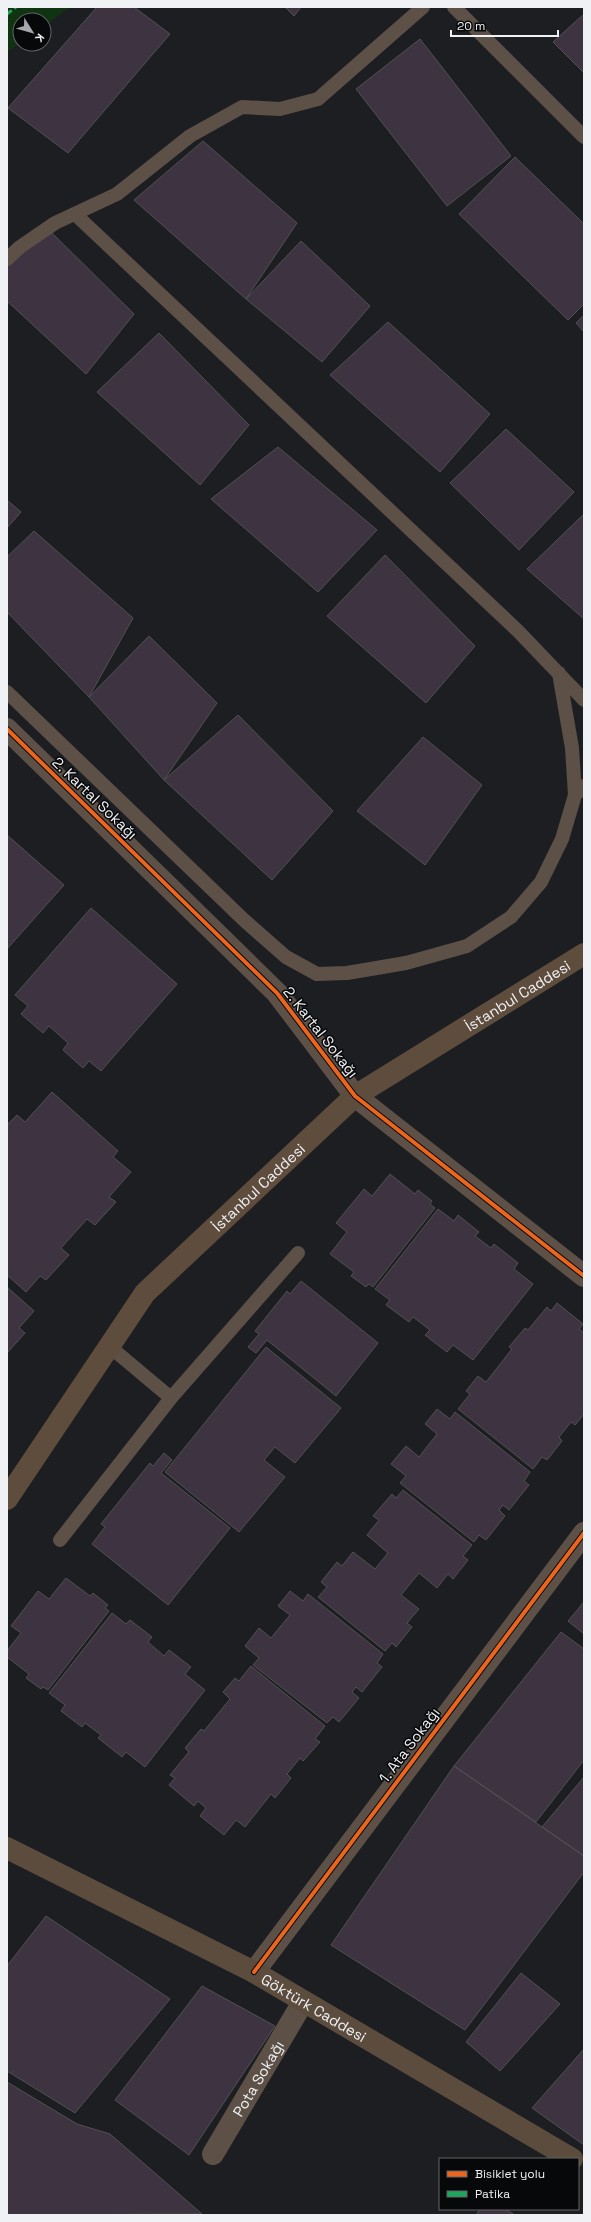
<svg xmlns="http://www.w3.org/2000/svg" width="591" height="2222" font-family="'Space Grotesk',sans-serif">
<rect width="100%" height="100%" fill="#1d1e21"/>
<path fill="#103412" d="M7 7H70L44 26V20H20V43L7 52Z"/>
<path fill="#3e3341" stroke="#515152" d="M97 7H134L170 34 68 153 8 108Z
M285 7H301L294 16Z
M584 14V73L553 42Z
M420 39 511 156 447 206 356 89Z
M203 141 297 223 246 299 134 200Z
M515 157 584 224V304L568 320 459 214Z
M48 229 134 314 86 374 7 301V265Z
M301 241 370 306 322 362 246 299Z
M584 315V332L576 323Z
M388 322 490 414 440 472 330 375Z
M159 333 249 425 200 485 97 392Z
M506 429 574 492 519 550 450 483Z
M278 447 377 530 318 592 211 499Z
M7 500 21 512 7 528Z
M584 514V619L527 569Z
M34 531 133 618 89 697 7 612V557Z
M385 555 475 646 426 703 327 616Z
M149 636 217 703 164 780 89 697Z
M238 715 333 811 272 880 164 780Z
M423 737 482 785 425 865 357 811Z
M7 835 64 885 7 949Z
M91 908 177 984 101 1071 89 1061 83 1068 63 1050 68 1043 49 1026 43 1033 21 1014 28 1006 15 995Z
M52 1092 118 1151 113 1157 131 1172 109 1197 116 1202 95 1225 87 1219 61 1248 69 1255 46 1280 40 1276 26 1292 7 1275V1125L17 1115 25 1122Z
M390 1174 415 1194 418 1190 432 1201 430 1204 435 1208 373 1287 369 1284 366 1287 351 1276 354 1272 330 1254 347 1232 336 1223 364 1189 372 1196Z
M438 1209 454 1221 458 1215 479 1232 475 1236 491 1248 494 1244 518 1263 514 1269 533 1284 473 1360 453 1345 447 1352 425 1335 430 1330 413 1317 409 1322 386 1305 390 1300 375 1289Z
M301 1281 378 1343 336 1396 267 1340 256 1353 248 1347 259 1334 255 1331 287 1291 290 1294Z
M7 1287 34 1311 19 1328 25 1333 7 1353Z
M557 1303 583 1324 579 1329 584 1333V1414L575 1425 571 1422 559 1437 562 1441 547 1460 542 1457 533 1469 458 1409 470 1394 466 1391 478 1376 486 1382 512 1349 509 1347 525 1328 528 1330 547 1307 551 1311Z
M266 1347 341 1408 295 1463 275 1447 264 1460 285 1477 239 1532 165 1472Z
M437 1409 450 1419 455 1412 530 1472 524 1481 529 1485 509 1510 503 1505 499 1510 505 1516 486 1540 479 1535 474 1542 400 1483 406 1476 391 1464 406 1446 419 1457 437 1434 425 1424Z
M164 1453 172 1460 161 1473 230 1528 168 1605 92 1544 105 1527 101 1524 150 1463 153 1466Z
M403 1490 472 1545 463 1556 468 1560 453 1579 448 1574 437 1588 419 1573 401 1595 419 1609 407 1623 412 1627 396 1647 392 1643 385 1651 318 1597 327 1587 321 1582 337 1562 342 1566 353 1552 375 1569 388 1553 367 1535 379 1520 373 1516 392 1494 396 1498Z
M66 1578 90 1596 93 1593 108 1605 105 1608 109 1611 48 1690 43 1687 41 1689 26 1678 29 1674 7 1657V1651L21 1633 11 1626 38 1591 49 1599Z
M290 1591 303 1601 308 1594 383 1654 377 1663 382 1667 362 1692 356 1687 352 1692 359 1698 339 1722 333 1717 327 1723 253 1665 259 1658 245 1646 259 1628 271 1638 290 1615 278 1606Z
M584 1602V1634L568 1621Z
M112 1613 126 1624 130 1620 152 1637 148 1642 164 1656 169 1650 191 1667 185 1674 205 1690 145 1767 126 1752 122 1757 98 1738 101 1735 85 1723 82 1727 61 1711 65 1705 49 1693Z
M561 1632 584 1649V1760L536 1822 454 1766Z
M251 1666 325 1726 315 1739 320 1742 303 1761 300 1758 287 1774 291 1778 275 1798 271 1794 245 1827 236 1820 224 1835 200 1816 206 1808 198 1801 194 1806 169 1785 175 1778 170 1775 189 1752 185 1748 201 1729 204 1731 230 1699 223 1692 235 1678 239 1681Z
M454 1766 584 1856V1872L465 2030 331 1945Z
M584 1777V1856L542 1827Z
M46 1916 170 1999 75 2113 7 2071V1966Z
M521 1973 560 2004 500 2071 466 2042Z
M202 1986 275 2026 189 2155 115 2100Z
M584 2049V2145L532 2108Z
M7 2082 77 2124 110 2134 202 2214 7 2215Z
M480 2209H505L515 2215H476Z"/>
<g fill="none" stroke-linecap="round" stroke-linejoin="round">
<path stroke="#5c5047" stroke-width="14" d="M454 7 584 137
M76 215 518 631 584 700
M7 259 20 247 55 223 117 194 190 136 242 107 280 109 318 99 423 7
M559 673 572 748 575 795
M7 692 245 921 286 957 317 974 347 973 406 963 467 946 511 917 541 882 562 839 575 795 584 786
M171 1398 298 1253
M60 1540 171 1398 109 1346"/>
<g stroke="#5c5047" stroke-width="22">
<path d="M7 729 277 993 355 1096 584 1276"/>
<path d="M254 1972 584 1533"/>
<path id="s1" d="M213 2154 303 2002"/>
</g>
<path stroke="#5b4c3d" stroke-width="22" id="s2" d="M7 1848 254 1972 572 2159"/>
<path stroke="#5e4c3d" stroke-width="22" id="s3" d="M7 1499 145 1293 355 1096 584 954"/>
<path stroke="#20a55d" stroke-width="3" stroke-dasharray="6 3" stroke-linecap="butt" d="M7 14 16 7"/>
<defs>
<path id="cycleway" d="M7 729 277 993 355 1096 584 1276
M254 1972 584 1533"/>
</defs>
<use href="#cycleway" stroke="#070809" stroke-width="6"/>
<use href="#cycleway" stroke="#eb651d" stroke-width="4"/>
</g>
<g text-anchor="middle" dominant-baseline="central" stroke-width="3" stroke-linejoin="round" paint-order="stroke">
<g font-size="15" fill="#f0f1f4" stroke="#070809">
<text transform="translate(95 798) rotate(44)">2. Kartal Sokağı</text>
<text stroke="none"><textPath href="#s3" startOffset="727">İstanbul Caddesi</textPath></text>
<text transform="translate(321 1032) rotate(52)">2. Kartal Sokağı</text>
<text stroke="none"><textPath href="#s3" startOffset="403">İstanbul Caddesi</textPath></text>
<text transform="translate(409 1745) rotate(-53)">1. Ata Sokağı</text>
<text stroke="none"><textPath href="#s2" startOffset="346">Göktürk Caddesi</textPath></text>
<text stroke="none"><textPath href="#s1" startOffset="88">Pota Sokağı</textPath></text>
</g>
</g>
<rect width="591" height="2222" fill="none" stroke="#f0f1f4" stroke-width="16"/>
<rect x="439" y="2158" width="140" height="52" fill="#070809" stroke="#646567"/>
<rect x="447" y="2171" width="20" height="6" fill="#eb651d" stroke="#646567"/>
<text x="475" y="2178" font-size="12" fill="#f0f1f4">Bisiklet yolu</text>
<rect x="447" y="2191" width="20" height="6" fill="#20a55d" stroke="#646567"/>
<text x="475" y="2198" font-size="12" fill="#f0f1f4">Patika</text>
<g transform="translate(32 32) rotate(127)"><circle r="19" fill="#070809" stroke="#646567"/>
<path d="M0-3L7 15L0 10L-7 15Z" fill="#a6a7aa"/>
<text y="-6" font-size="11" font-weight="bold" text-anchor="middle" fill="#f0f1f4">K</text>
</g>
<path d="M451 30v6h107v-6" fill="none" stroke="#f0f1f4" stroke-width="2"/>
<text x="457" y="30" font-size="12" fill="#f0f1f4" stroke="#070809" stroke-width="3" paint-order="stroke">20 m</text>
</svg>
